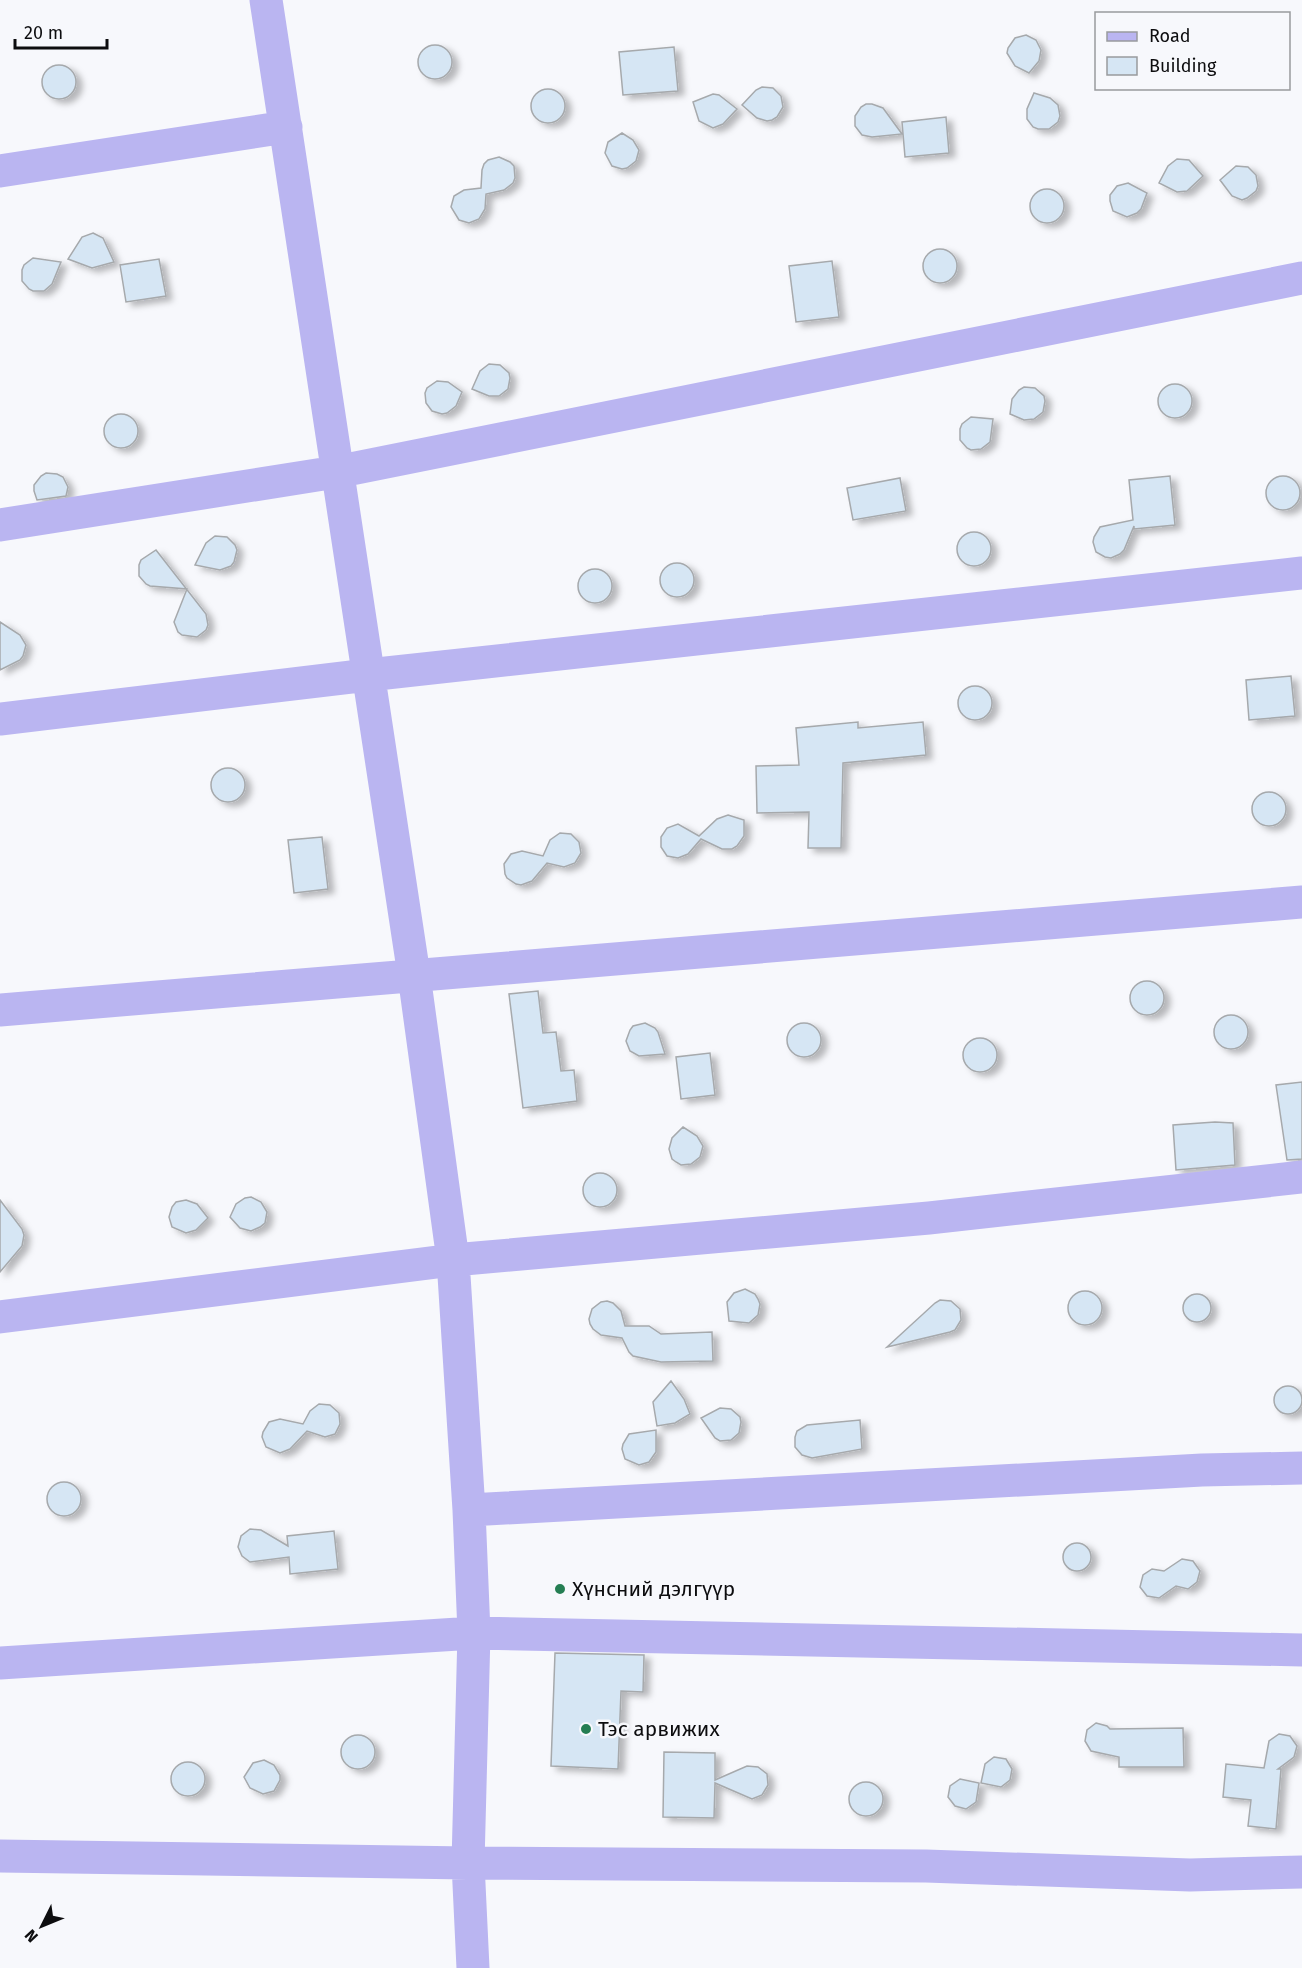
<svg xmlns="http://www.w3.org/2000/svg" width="1302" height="1968" font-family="'Fira Sans',sans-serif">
<defs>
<filter id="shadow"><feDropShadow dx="6" dy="4" stdDeviation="3" flood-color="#0004"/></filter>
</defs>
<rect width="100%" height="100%" fill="#f7f8fc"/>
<path fill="#d6e6f4" stroke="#a6a9ac" stroke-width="1.5" filter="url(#shadow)" d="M1026 35 1036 40 1041 50 1039 61 1029 73 1015 66 1007 53 1008 48 1015 38Z
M418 62a17 17 0 1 1 34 0a17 17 0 1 1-34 0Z
M674 47 678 91 623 95 619 52Z
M42 82a17 17 0 1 1 34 0a17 17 0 1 1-34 0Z
M762 87 773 88 781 96 783 107 777 117 772 120 767 121 757 118 742 105 756 90Z
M531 106a17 17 0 1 1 34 0a17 17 0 1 1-34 0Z
M1034 93 1050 98 1058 105 1060 116 1058 122 1049 129H1038L1033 127 1027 119V109Z
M713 94 719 95 737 109 723 124 713 128 699 121 693 102Z
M866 104H872L883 108 902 134 872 137 862 135 855 126V116L861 107Z
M946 117 949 153 905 157 902 122Z
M622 133 633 140 639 150 636 161 627 168 622 169 612 166 605 153 608 142Z
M499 157 510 162 514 166 515 178 513 183 504 190 486 194 485 209 479 219 469 223 459 220 451 207 454 196 464 190 481 188 482 170 484 164 488 160Z
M1177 159 1189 160 1203 176 1187 191 1177 192 1159 183 1168 166Z
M1236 166 1248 167 1256 175 1258 186 1256 191 1247 198 1242 200 1232 196 1220 180Z
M1128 183 1147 193 1141 209 1137 213 1127 217 1113 211 1110 201V195L1117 186Z
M1030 206a17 17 0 1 1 34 0a17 17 0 1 1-34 0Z
M93 233 103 238 114 262 92 268 68 259 82 237Z
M923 266a17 17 0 1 1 34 0a17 17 0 1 1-34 0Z
M33 258 61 262 52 284 44 291H33L29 289 22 281V270L24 265Z
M159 259 166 296 126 302 120 265Z
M832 261 839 317 796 322 789 266Z
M489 364 500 365 509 373 510 378 508 389 499 396H489L472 389 480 371Z
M437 381 448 382 462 392 456 406 447 413 442 414 432 411 426 403 425 393 427 388Z
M1158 401a17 17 0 1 1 34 0a17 17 0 1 1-34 0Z
M1024 387 1035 388 1044 396 1045 401 1043 412 1034 419 1024 420 1010 414 1012 399 1019 390Z
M104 431a17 17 0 1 1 34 0a17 17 0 1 1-34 0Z
M971 417 993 419 990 442 981 449 971 450 967 448 960 440V429L962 424Z
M46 473 57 474 63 477 68 487 66 496 37 500 34 491V485L41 476Z
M1170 476 1175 525 1134 529V526L1124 550 1120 554 1111 558 1105 557 1096 552 1093 542 1094 537 1100 527 1133 520 1129 480Z
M1266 493a17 17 0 1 1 34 0a17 17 0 1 1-34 0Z
M900 478 906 511 853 520 847 488Z
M957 549a17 17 0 1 1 34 0a17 17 0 1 1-34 0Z
M215 536 227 537 235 545 237 550 234 562 231 566 220 570 195 565 206 543Z
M156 550 206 614 208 625 206 630 197 637 182 635 178 632 174 622 187 589 150 586 146 584 139 576V565L141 560Z
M660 580a17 17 0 1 1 34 0a17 17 0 1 1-34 0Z
M578 586a17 17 0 1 1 34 0a17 17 0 1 1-34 0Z
M0 622 20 635 26 645 23 656 20 660 0 670Z
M1291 676 1295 716 1249 720 1246 680Z
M958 703a17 17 0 1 1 34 0a17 17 0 1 1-34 0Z
M858 722V728L923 722 926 755 843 763 841 848H808L809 812 757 813 756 766 799 765 796 728Z
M211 785a17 17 0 1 1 34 0a17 17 0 1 1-34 0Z
M1252 809a17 17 0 1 1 34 0a17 17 0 1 1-34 0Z
M728 815 744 820V836L737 846 732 849H722L701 839 688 854 678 858 667 856 661 847V837L667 828 678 824 699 836 717 819Z
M560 833 571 834 579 842 581 853 575 863 564 867 547 863 532 881 521 885 516 884 507 878 505 874 504 864 511 854 522 851 543 856 550 840Z
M322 837 328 889 294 893 288 840Z
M1130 998a17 17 0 1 1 34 0a17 17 0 1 1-34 0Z
M538 991 543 1033 556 1032 561 1071 574 1070 577 1101 523 1108 509 994Z
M1214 1032a17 17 0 1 1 34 0a17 17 0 1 1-34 0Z
M645 1023 655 1028 658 1032 665 1054 639 1056 630 1051 626 1041 630 1030 633 1026Z
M787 1040a17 17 0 1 1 34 0a17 17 0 1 1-34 0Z
M963 1055a17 17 0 1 1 34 0a17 17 0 1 1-34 0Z
M710 1053 715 1095 681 1099 676 1057Z
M1302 1082V1159L1287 1160 1276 1085Z
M1215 1122 1233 1123 1235 1165 1176 1170 1173 1125Z
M683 1127 697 1136 703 1146 700 1157 691 1164 681 1165 676 1162 672 1159 669 1149 672 1138Z
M583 1190a17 17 0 1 1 34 0a17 17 0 1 1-34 0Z
M251 1197 261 1202 267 1212 265 1223 260 1227 251 1231 240 1228 230 1217 236 1204 245 1198Z
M0 1200 22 1229 24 1235 22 1246 0 1272Z
M186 1200 197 1204 208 1218 196 1230 186 1233 172 1227 169 1217 172 1207 176 1202Z
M745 1289 755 1294 758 1299 760 1304 758 1315 749 1323 729 1321 727 1302 734 1293Z
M1068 1308a17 17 0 1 1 34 0a17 17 0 1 1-34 0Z
M1183 1308a14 14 0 1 1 28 0a14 14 0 1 1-28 0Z
M940 1300 951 1301 960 1309 961 1320 955 1330 950 1332 887 1347 935 1303Z
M607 1301 613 1303 621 1311 625 1326H649L661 1334 712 1332 713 1361 661 1362 633 1356 629 1352 622 1338 601 1335 593 1329 590 1324 589 1319 592 1309 601 1302Z
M671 1381 684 1399 690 1414 675 1423 657 1426 653 1402Z
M1274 1400a14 14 0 1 1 28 0a14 14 0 1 1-28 0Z
M319 1404 330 1405 339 1413 340 1424 335 1434 325 1437 307 1431 290 1449 280 1453 266 1447 262 1437 263 1432 269 1422 280 1419 303 1424 310 1411Z
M720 1408 731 1409 740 1417 741 1422 739 1433 731 1440 720 1441 715 1438 701 1418Z
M860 1420 862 1449 812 1458 802 1455 795 1447V1437L797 1431 807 1425Z
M656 1430V1452L649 1462 639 1465 625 1459 622 1449 623 1444 629 1434Z
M47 1499a17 17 0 1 1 34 0a17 17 0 1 1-34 0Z
M250 1529 261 1530 288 1546 287 1536 334 1531 338 1569 290 1574 289 1557 250 1562 242 1556 238 1547 241 1536Z
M1063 1557a14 14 0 1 1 28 0a14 14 0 1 1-28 0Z
M1182 1559 1193 1561 1200 1571 1197 1582 1188 1589 1176 1586 1159 1598 1147 1596 1140 1587 1143 1575 1152 1569 1164 1571Z
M555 1653 644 1655 643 1692 621 1691 618 1769 551 1766Z
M1096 1723 1107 1726 1110 1729 1183 1728 1184 1767H1119V1757L1091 1751 1085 1741 1087 1730Z
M1279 1734 1290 1736 1297 1746 1294 1757 1278 1769H1281L1276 1829 1248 1826 1251 1800 1223 1797 1226 1764 1264 1768 1269 1741Z
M341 1752a17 17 0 1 1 34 0a17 17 0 1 1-34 0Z
M664 1752 715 1753V1780L747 1766 758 1767 767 1774 768 1785 762 1795 752 1799 715 1783 714 1818 663 1817Z
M994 1757 1006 1759 1012 1769 1010 1780 1001 1787 981 1783 985 1764Z
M264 1760 274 1765 280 1775V1780L274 1791 263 1794 250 1788 244 1777 253 1763Z
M171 1779a17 17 0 1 1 34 0a17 17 0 1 1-34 0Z
M960 1779 979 1783 976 1802 966 1809 955 1806 948 1797 950 1786Z
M849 1799a17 17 0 1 1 34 0a17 17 0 1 1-34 0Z"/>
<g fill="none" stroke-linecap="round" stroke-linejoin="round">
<path stroke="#bab5f1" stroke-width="33" d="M266 0 414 975 453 1260 469 1510 474 1633 468 1863 473 1968
M0 171 286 127
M0 525 336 472 1302 278
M0 719 368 675 1302 573
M0 1010 1302 902
M0 1317 453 1260 929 1218 1302 1177
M469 1510 1202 1470 1302 1468
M0 1663 474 1633 1302 1650
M0 1856 468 1863 926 1866 1190 1875 1302 1872"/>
</g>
<g fill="#257e53" stroke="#f7f8fc" stroke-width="2">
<circle cx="560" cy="1589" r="6"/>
<circle cx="586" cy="1729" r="6"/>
</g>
<g text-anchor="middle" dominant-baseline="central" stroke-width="5" stroke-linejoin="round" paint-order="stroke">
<g font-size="21" fill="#0d0d0f" stroke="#f7f8fc" text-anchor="start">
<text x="572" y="1589">Хүнсний дэлгүүр</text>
<text x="598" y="1729">Тэс арвижих</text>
</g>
</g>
<rect x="1095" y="12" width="195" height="78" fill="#f7f8fc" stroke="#999a9d" stroke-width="1.5"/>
<rect x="1107" y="32" width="30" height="9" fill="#bab5f1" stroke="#999a9d" stroke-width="1.5"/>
<text x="1149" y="42" font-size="18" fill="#0d0d0f">Road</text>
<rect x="1107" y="57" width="30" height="18" fill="#d6e6f4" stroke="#999a9d" stroke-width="1.5"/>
<text x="1149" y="72" font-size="18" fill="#0d0d0f">Building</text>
<g transform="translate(42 1926) rotate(227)" stroke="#f7f8fc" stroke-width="4.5" paint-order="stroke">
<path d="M0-4.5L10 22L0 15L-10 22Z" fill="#0d0d0f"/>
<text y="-9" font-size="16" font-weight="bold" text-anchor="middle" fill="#0d0d0f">N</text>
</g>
<path d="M15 39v9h92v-9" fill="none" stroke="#0d0d0f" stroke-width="3"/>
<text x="24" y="39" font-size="18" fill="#0d0d0f" stroke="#f7f8fc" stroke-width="4.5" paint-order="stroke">20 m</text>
</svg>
